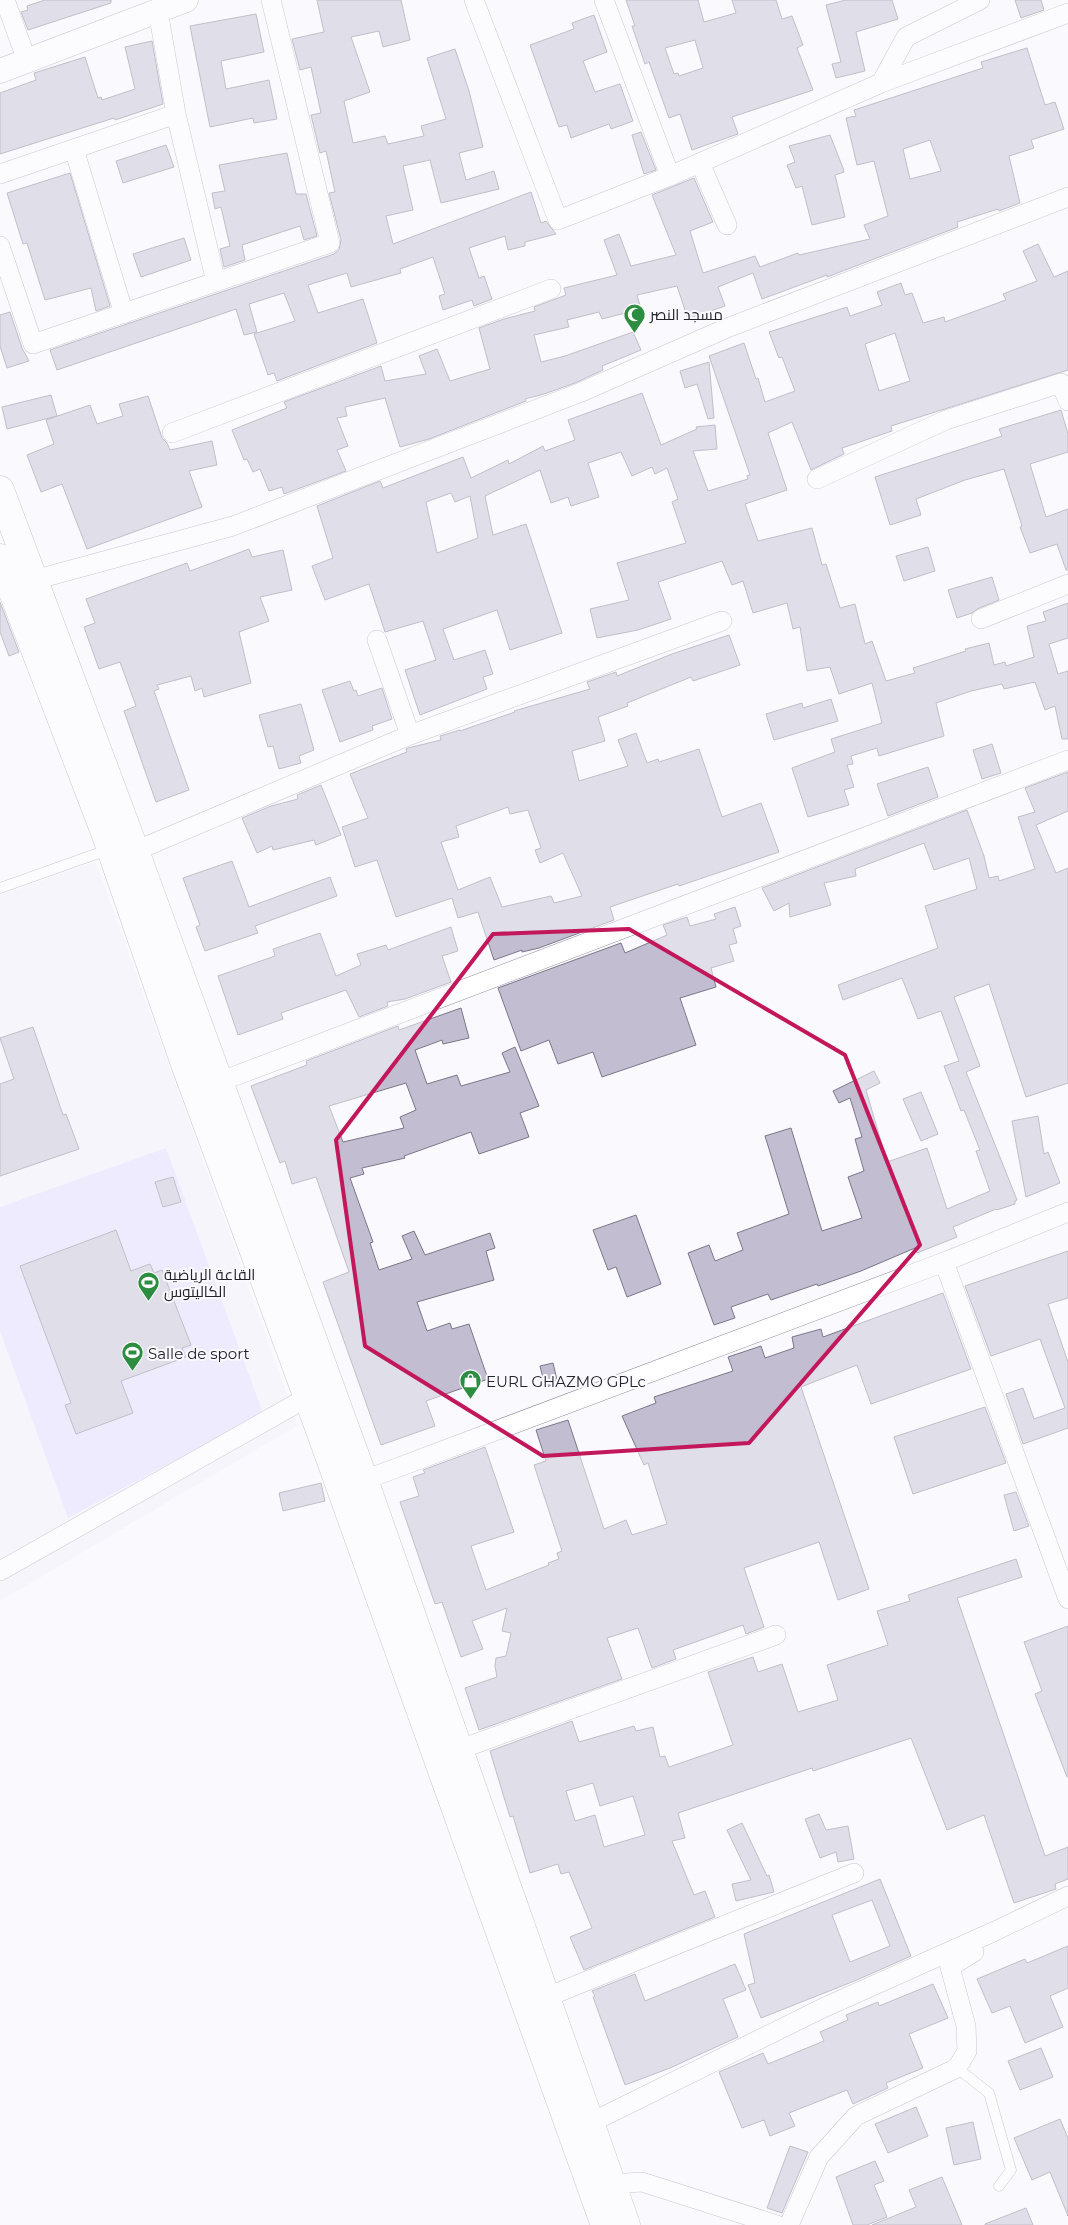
<svg xmlns="http://www.w3.org/2000/svg" width="1068" height="2225" font-family="Montserrat,Cairo,sans-serif">
<rect width="100%" height="100%" fill="#faf9fd"/>
<path fill="#f2effb" d="M96 862 298 1425 0 1601V895Z"/>
<path fill="#e3d9ff" d="M166 1148 263 1413 68 1518 0 1331V1207Z"/>
<path fill="#c2bdd1" stroke="#7b7789" fill-rule="evenodd" d="M45 0H111V3L28 30 21 12 28 10 27 6Z
M317 0H401L410 40 383 47 379 31 351 37 370 92 344 101 353 143 385 136 388 144 424 136 421 126 446 119 427 58 455 49 469 91 483 147 459 153 466 180 494 171 499 189 441 203 430 160 403 166 413 210 386 216 393 244 531 192 541 223 546 221 556 234 525 242V246L508 250 505 236 469 248 479 278 484 276 492 299 474 306 472 300 443 310 439 296 445 294 433 257 400 269 401 273 351 287 347 273 308 285 318 313 363 299 377 343 277 381 274 373 268 375 254 334 295 321 284 293 249 304 257 332 244 335 236 309 57 370 50 350 334 254 339 250 341 240 329 193 335 192 326 151 320 153 311 115 321 113 311 67 300 70 292 39 324 32Z
M626 0H698L704 22 736 13 732 0H776L782 19 792 16 803 45 797 48 813 90 732 117 738 134 692 150 680 114 669 118 649 62 645 64 632 26H635ZM695 40 703 68 679 76 678 73 674 74 665 48Z
M846 0H892L898 19 856 32 865 71 836 78 832 64 841 62 826 5Z
M1015 0H1041L1044 10 1021 18Z
M256 14 264 52 221 61 226 89 269 80 277 119 254 123 253 118 210 127 190 26Z
M594 15 607 52 583 61 595 92 620 84 633 121 611 129 609 124 571 138 567 125 559 127 530 45 574 29 572 23Z
M152 41 163 104 115 120 114 118 0 154V93L36 80 34 73 85 57 98 98 101 97 102 100 135 89 125 47Z
M1027 48 1045 105 1055 102 1064 129 1031 140 1034 148 1009 156 1020 203 999 211 998 209 957 222 958 227 827 277V275L762 299 753 273 718 287 725 306 688 319 677 286 637 295 641 309 602 319 599 312 567 320 569 327 534 335 541 362 565 356 633 332 641 350 602 366 603 370 575 383 544 394 525 399 526 401 429 439 400 447 385 398 345 407 347 416 337 418 348 446 337 450 346 471 284 494 282 487 269 491 260 469 253 472 247 459 244 460 232 430 287 408 284 402 381 366 385 381 426 374 419 356 437 349 450 381 490 369 479 328 504 319 535 311 534 307 566 295 564 288 617 275 604 240 619 234 631 266 676 255 652 195 694 178 713 222 690 231 703 273 755 256 760 267 798 253 799 255 870 239 864 225 888 216 874 161 857 165 846 118 856 116 854 110 983 68 981 62ZM930 140 941 171 910 179 903 149Z
M641 132 656 170 644 174 632 135Z
M830 135 843 168 844 172 835 175 845 217 812 225 802 186 796 188 787 165 795 162 789 146Z
M166 145 174 167 123 183 116 161Z
M287 153 296 194H306L317 236 304 240 300 226 242 245 245 260 224 267 220 249 230 246 221 207 215 209 212 193 225 191 219 165Z
M70 173 110 306 96 311 91 288 45 300 27 243 23 244 7 193Z
M184 238 191 260 141 277 133 254Z
M1038 244 1054 277 1068 271V370L891 426 892 431 842 448 844 454 811 470 792 422 768 433 787 490 745 504 758 541 812 528 822 565 826 564 840 608 855 604 865 644 872 641 886 681 915 673 913 668 966 651 965 649 989 643 994 665 1005 662 1006 666 1034 657 1027 626 1046 621 1043 612 1068 603V638L1049 644 1058 674 1068 671V739H1062L1055 706 1045 710 1035 682 1004 689 1002 684 971 691 936 703 944 736 879 756 877 748 851 756 853 764 847 765 854 787 844 790 849 805 808 817 792 768 835 752 831 739 882 723 872 683 839 694 830 667 807 671 800 627 793 629 787 603 753 613 743 581 732 585 722 561 658 582 671 619 638 630 597 638 590 609 629 600 617 563 686 543 672 502 678 499 667 468 655 474 652 467 632 476 621 452 588 463 599 497 571 506 568 497 551 503 540 470 485 496 493 535 526 524 562 633 510 650 497 610 443 629 454 660 485 650 493 674 483 677 487 689 420 715 405 670 436 660 423 621 385 632 369 584 325 600 312 566 333 558 317 506 380 481 383 488 463 457 471 478 508 460 509 464 543 446 545 451 575 440 568 420 642 393 661 445 697 429 696 427 715 425 717 449 693 451 708 491 748 479 747 476 750 475 709 356 744 343 756 379 758 378 765 402 795 391 782 357 779 358 769 332 847 307 850 316 882 305 877 292 901 283 905 295 912 293 923 323 944 317 945 322 1006 300 1003 294 1037 281 1023 251ZM895 333 910 381 879 391 865 344ZM451 493 455 502 470 496 478 538 437 553 426 502Z
M10 312 22 348 29 361 7 368 0 346V315Z
M709 362 714 418 708 419 697 384 685 388 680 371Z
M51 395 57 416 7 429 2 407Z
M148 396 162 438 167 443 170 450 212 441 217 465 189 471 202 507 87 549 62 484 41 492 27 455 54 444 46 420 90 405 97 424 123 416 119 404Z
M1061 410 1068 434V452L1030 464 1046 517 1068 509V570H1066L1057 544 1030 553 1020 527 1022 526 1004 469 965 480 916 499 921 515 890 525 875 477 1002 436 999 429Z
M928 547 935 571 904 581 896 556Z
M249 549 252 557 283 550 292 590 260 597 269 621 239 632 251 683 204 697 202 688 195 691 191 676 157 685 159 689 154 691 189 790 156 802 124 711 136 706 120 662 99 669 84 627 95 623 86 599 187 563 190 571Z
M992 577 999 600 977 609 972 613 957 618 948 590Z
M0 602 19 652 9 656 0 632Z
M729 635 740 665 693 681 691 677 627 703 628 706 598 717 605 741 572 751 579 781 628 766 618 740 636 733 647 763 658 759 659 762 699 749 722 817 761 803 779 852 679 886 678 884 610 907 614 920 539 948 522 952V950L494 960 478 912 458 918 452 898 396 917 377 860 355 867 342 827 368 818 350 774 407 752 406 749 408 748 441 740 440 736 460 730V731L515 712 514 711 590 689 587 682 616 672 617 676 672 654ZM508 807 510 814 528 810 541 848 535 850 540 863 563 853 582 896 554 903 551 896 502 907 490 877 458 890 441 842 459 837 456 826Z
M350 681 354 691 356 690 358 696 382 688 392 719 372 726 373 730 340 742 322 690Z
M831 699 838 721 774 740 766 714 802 703 803 708Z
M301 704 314 750 299 756 301 763 279 769 273 746 268 747 259 715Z
M992 744 1001 773 982 779 973 750Z
M928 767 938 797 888 816 877 784Z
M1068 772V811L1036 825 1056 873 1068 868V1083L1026 1097 989 984 954 997 980 1066 966 1072 1017 1200 1015 1201V1204L997 1210 996 1209 953 1227 957 1237 917 1253 915 1248 861 1271 818 1286 817 1284 771 1300 768 1294 731 1307 735 1318 714 1325 688 1253 709 1245 715 1261 743 1250 737 1233 789 1214 765 1136 791 1128 822 1231 862 1218 848 1177 864 1171 855 1139 862 1137 850 1098 839 1103 833 1091 874 1071 880 1083 866 1090 887 1162 927 1148 947 1209 990 1191 976 1151 980 1150 964 1110 961 1111 944 1066 959 1061 941 1011 918 1019 902 978 843 1000 838 985 938 948 925 906 977 889 969 858 934 870 924 843 855 869 856 876 824 883 831 905 790 917 789 903 774 911 762 888 967 810 984 856 989 878 998 876 999 881 1035 869 1018 817 1035 812 1025 788Z
M321 785 341 835 316 845 314 840 273 850 272 846 257 853 242 818 271 806 298 799 297 795Z
M232 861 249 907 330 877 337 896 255 926 258 933 205 951 196 927 200 925 183 878Z
M735 907 741 926 733 929 737 943 729 945 734 961 711 968 716 987 680 998 696 1045 602 1077 593 1052 558 1064 549 1040 521 1051 498 988 621 943 625 953 667 935 663 925 687 917 690 926 716 919 714 914Z
M451 927 458 951 442 956 451 982 405 999 387 1002 388 1006 359 1017 346 990 281 1013 283 1019 238 1035 218 976 275 956 273 949 320 933 336 976 361 965 357 954 386 945 388 950Z
M461 1008 469 1038 443 1044 442 1040 415 1050 427 1084 457 1075 461 1086 510 1072 502 1053 515 1047 539 1106 520 1113 529 1137 479 1154 471 1132 404 1156 405 1158 362 1168 364 1174 350 1178 373 1242 370 1243 379 1270 412 1259 402 1236 414 1231 425 1255 490 1233 495 1248 486 1251 494 1280 417 1302 427 1331 450 1323 452 1329 469 1324 488 1379 426 1401 435 1426 381 1445 323 1282 349 1272 316 1177 292 1184 285 1161 280 1163 251 1086 307 1065 306 1061 398 1026 399 1030ZM406 1083 416 1110 400 1117 404 1128 343 1142 329 1106Z
M33 1027 63 1115 66 1114 79 1149 0 1176V1084L14 1079 0 1038Z
M921 1092 938 1134 921 1141 903 1099Z
M1038 1116 1044 1154 1048 1152 1060 1183 1026 1197 1012 1121Z
M173 1177 181 1202 163 1207 155 1182Z
M636 1215 661 1284 627 1297 616 1267 608 1270 593 1230Z
M116 1230 131 1271 150 1264 154 1273 162 1270 191 1345 182 1348 186 1357 121 1381 133 1413 76 1434 65 1405 71 1403 20 1266Z
M1068 1251V1298L1048 1304 1068 1362V1428L1023 1444 1006 1394 1023 1388 1034 1419 1065 1408 1040 1339 991 1356 965 1286Z
M943 1293 971 1369 871 1404 857 1365 801 1387 869 1589 838 1600 819 1542 744 1568 764 1627 746 1634 743 1625 673 1650 676 1659 652 1668 638 1628 607 1638 622 1679 479 1730 465 1688 497 1677 495 1666 496 1658 506 1656 511 1633 502 1631 507 1608 472 1621 483 1649 461 1657 442 1602 435 1604 400 1502 419 1496 413 1477 425 1473 423 1470 485 1447 514 1532 471 1546 486 1590 549 1565 548 1563 559 1559 557 1553 562 1551 534 1465 546 1461 536 1430 568 1420 604 1529 626 1520 632 1535 667 1524 648 1463 644 1465 622 1416 656 1403 654 1397 733 1371 728 1357 761 1346 765 1358 794 1348 792 1337 821 1329 823 1337Z
M553 1363 558 1384 545 1387 540 1366Z
M985 1407 1006 1463 913 1494 894 1437Z
M321 1483 325 1501 283 1511 279 1493Z
M1016 1492 1029 1526 1014 1531 1004 1495Z
M1016 1559 1022 1577 957 1598 1045 1856 1068 1847V1879L1055 1884 1056 1889 1014 1903 984 1815 947 1830 911 1738 813 1771 812 1768 678 1813 685 1838 672 1841 694 1895 705 1891 715 1917 584 1970 570 1937 592 1928 569 1872 561 1874 558 1864 530 1873 513 1816 510 1817 490 1751 572 1721 579 1742 634 1726 636 1731 653 1727 660 1757 665 1756 669 1767 733 1745 708 1672 753 1657 758 1672 782 1664 798 1712 838 1700 827 1665 888 1645 877 1611 910 1601 908 1595ZM593 1783 600 1806 633 1796 645 1835 604 1847 595 1815 575 1821 566 1791Z
M1068 1626V1777H1067L1035 1694 1042 1691 1024 1642Z
M819 1814 826 1830 848 1826 854 1859 838 1862 836 1852 820 1858 805 1819Z
M742 1823 767 1876 769 1875 774 1892 736 1901 732 1884 751 1880 727 1830Z
M880 1879 911 1956 857 1980 761 2018 748 1985 755 1983 744 1934ZM872 1900 890 1946 850 1962 832 1915Z
M1068 1946V1988L1050 1996 1063 2027 1025 2043 1010 2006 992 2013 977 1979 1025 1959 1027 1963Z
M735 1964 746 1990 723 1999 738 2037 670 2068 625 2085 593 1997 595 1996 592 1991 635 1974 645 2001Z
M933 1984 948 2018 909 2034 923 2068 886 2083 888 2088 853 2104 847 2090 789 2113 795 2126 770 2136 764 2120 742 2128 719 2072 763 2053 768 2064 824 2041 820 2032 848 2020 846 2015 878 2002 879 2006Z
M1041 2048 1053 2077 1020 2090 1008 2061Z
M916 2107 928 2136 888 2153 875 2124Z
M1060 2119 1068 2138V2216L1050 2172 1032 2180 1014 2138Z
M973 2122 981 2159 954 2165 946 2128Z
M790 2146 808 2152 782 2213 767 2208Z
M875 2161 884 2181 874 2185 887 2217 867 2225H853L836 2177Z
M942 2177 962 2225H872L916 2207 909 2190Z
M1026 2208 1033 2225H985V2224Z"/>
<g fill="none" stroke-linecap="round" stroke-linejoin="round">
<defs>
<path id="service" d="M0 888 110 849
M957 2068 989 2093 1011 2170 999 2186"/>
<path id="minor" d="M5 0 27 61
M474 0 558 220 670 176 881 83 1068 13
M604 0 670 176
M158 11 176 114 216 282
M881 83 906 37 980 0
M74 149 124 314
M700 163 727 225
M0 174 176 114
M0 246 33 344 330 243 271 0
M172 433 551 289
M817 479 946 420 1061 383 1068 401
M34 580 233 526 579 393 727 328 1068 197
M981 619 1068 584
M377 640 410 735
M135 851 410 735 722 621
M219 1082 1068 760
M944 1262 1068 1599
M354 1484 944 1262 1068 1212
M0 1571 308 1397
M458 1750 776 1635
M547 1997 854 1873
M590 2123 823 2008 993 1932 1068 1896
M611 2184 642 2182 777 2225
M789 2225 819 2157 856 2116 957 2068 967 2051 966 2026 950 1967 974 1952"/>
<path id="tertiary" d="M0 71 186 0"/>
<path id="primary" d="M0 490 135 851 364 1480 626 2225
M0 558 106 835 185 1064 321 1433 605 2225"/>
</defs>
<use href="#service" stroke="#918c9f" stroke-width="11"/>
<use href="#minor" stroke="#918c9f" stroke-width="20"/>
<use href="#tertiary" stroke="#918c9f" stroke-width="25"/>
<use href="#primary" stroke="#918c9f" stroke-width="29"/>
<use href="#service" stroke="#fff" stroke-width="10"/>
<use href="#minor" stroke="#fff" stroke-width="19"/>
<use href="#tertiary" stroke="#fff" stroke-width="24"/>
<use href="#primary" stroke="#fff" stroke-width="28"/>
</g>
<path d="M0 0H1068V2225H0ZM629 929 845 1055 920 1245 749 1443 543 1456 365 1346 336 1140 493 934Z" fill="#faf9fd" fill-opacity=".55" fill-rule="evenodd"/>
<path fill="none" stroke="#c2185b" stroke-width="4" stroke-linejoin="round" d="M629 929 845 1055 920 1245 749 1443 543 1456 365 1346 336 1140 493 934Z"/>
<defs>
<symbol id="mosque-pin" viewBox="-11 -11 22 30"><path d="M0 17L-7.5 6A9.5 9.5 0 1 1 7.5 6Z" fill="#2c8c3f" stroke="#faf9fd"/><path d="M3.5-4.9A6 6 0 1 0 3.5 4.9A5 5 0 1 1 3.5-4.9Z" fill="#fff"/></symbol>
<symbol id="stadium-pin" viewBox="-11 -11 22 30"><path d="M0 17L-7.5 6A9.5 9.5 0 1 1 7.5 6Z" fill="#2c8c3f" stroke="#faf9fd"/><path d="M0-5a6.5 5 0 1 0 0 10a6.5 5 0 1 0 0-10ZM-3.5-1.8h7v3.6h-7Z" fill="#fff"/></symbol>
<symbol id="shop-pin" viewBox="-11 -11 22 30"><path d="M0 17L-7.5 6A9.5 9.5 0 1 1 7.5 6Z" fill="#2c8c3f" stroke="#faf9fd"/><path d="M-5-2.5h2.3a2.7 3.5 0 0 1 5.4 0H5L5.5 6h-11ZM-1.5-2.5h3a1.5 2.3 0 0 0-3 0Z" fill="#fff"/></symbol>
</defs>
<g fill-rule="evenodd">
<use href="#mosque-pin" x="622" y="302" width="25" height="34"/>
<use href="#stadium-pin" x="136" y="1270" width="25" height="34"/>
<use href="#stadium-pin" x="120" y="1340" width="25" height="34"/>
<use href="#shop-pin" x="458" y="1368" width="25" height="34"/>
</g>
<g text-anchor="middle" dominant-baseline="central" stroke-width="4" stroke-linejoin="round" paint-order="stroke">
<g font-size="15" fill="#24222a" stroke="#faf9fd" text-anchor="start">
<text x="650" y="314">مسجد النصر</text>
<text x="164" y="1274">القاعة الرياضية<tspan x="164" dy="17">الكاليتوس</tspan></text>
<text x="148" y="1353">Salle de sport</text>
<text x="486" y="1381">EURL GHAZMO GPLc</text>
</g>
</g>
</svg>
